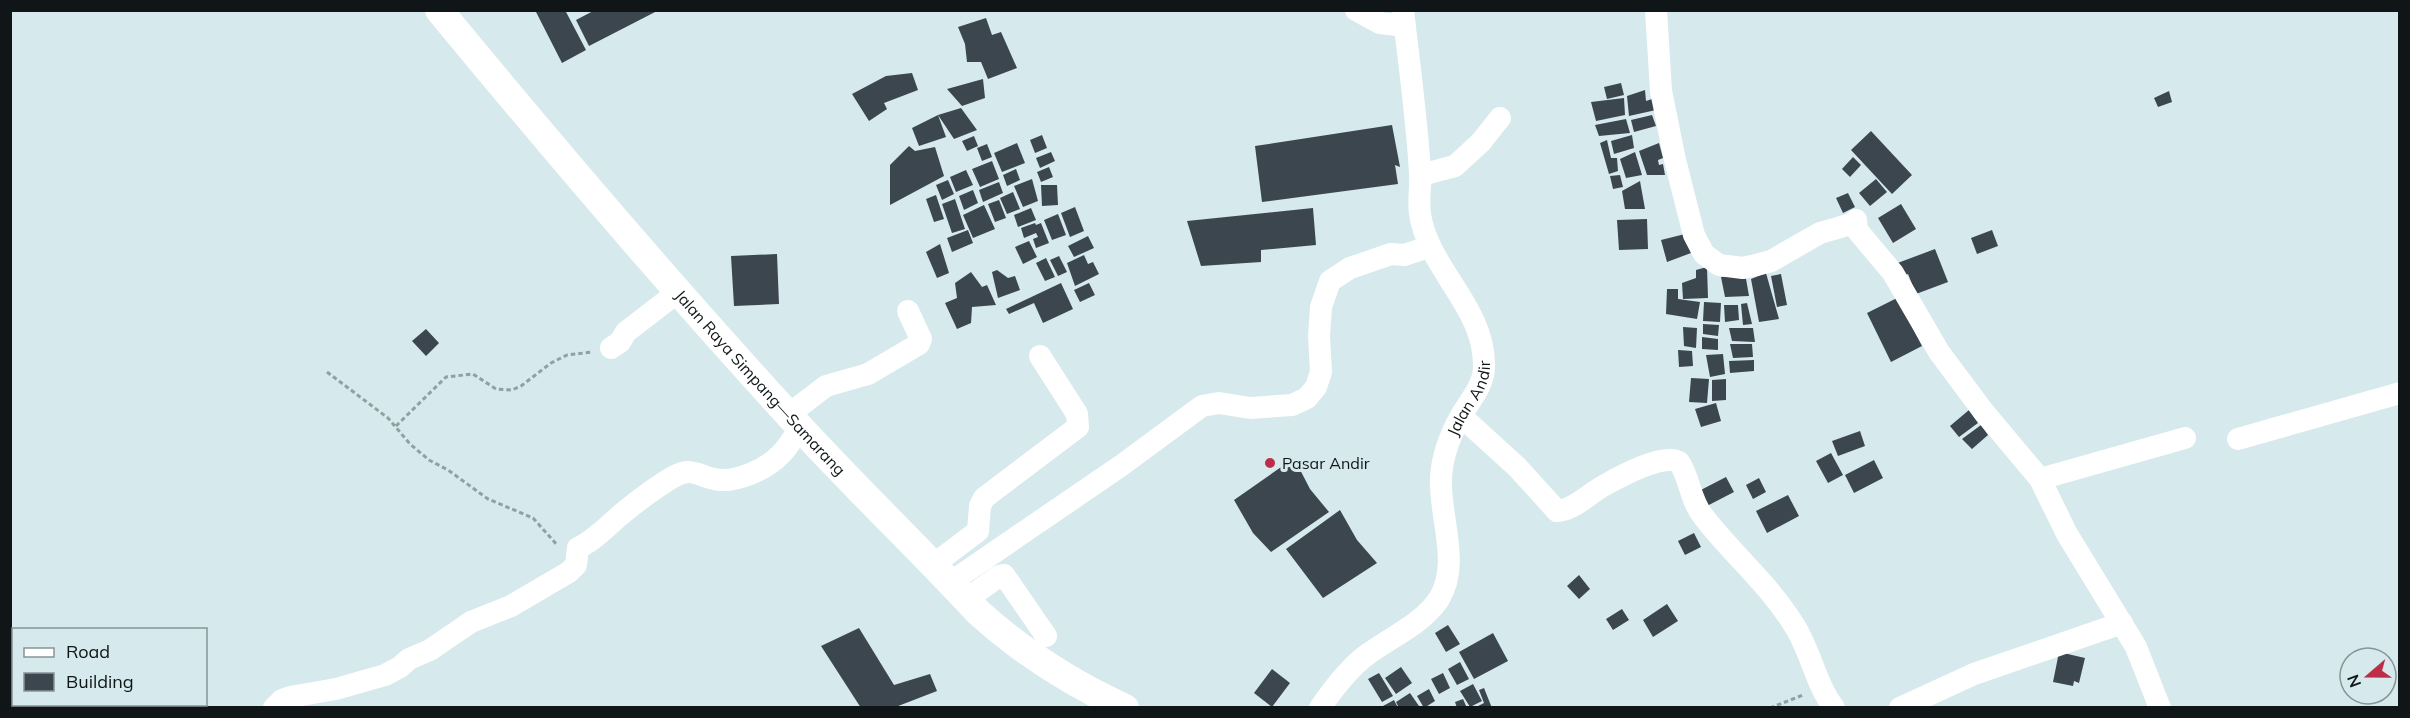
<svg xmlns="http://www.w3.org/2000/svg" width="2410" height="718" font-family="Mulish,sans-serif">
<rect width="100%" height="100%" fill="#d6e9ec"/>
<path fill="#3c464f" d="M535 10H565L586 50 562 63Z
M595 10H659L589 46 576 20Z
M986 18 992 35 1001 32 1017 68 988 79 981 62H967L965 44 958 27Z
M912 73 918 90 884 103 887 109 869 121 852 94 886 76Z
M983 79 985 98 962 106 947 89Z
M1621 83 1624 95 1607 99 1604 87Z
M1645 90 1646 101 1652 99 1656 110 1629 116 1627 96Z
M2169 91 2172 102 2158 107 2154 98Z
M1624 98 1625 115 1596 121 1591 102Z
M961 108 977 130 954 139 938 115 946 137 919 146 912 128 938 115Z
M1652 115 1656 126 1634 132 1631 120Z
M1626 119 1630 133 1599 136 1595 125Z
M1392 125 1400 167 1395 165 1398 184 1262 202 1255 146Z
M1871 131 1912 175 1892 194 1851 150Z
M1042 135 1047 148 1035 153 1030 140Z
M1632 135 1634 148 1614 154 1611 141Z
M974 136 978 146 967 151 962 141Z
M1607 140 1611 158H1617L1618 171 1609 174 1600 143Z
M1017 143 1025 163 1002 172 994 153Z
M1659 143 1663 158 1658 160 1659 165 1663 164 1665 175H1647L1639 151Z
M987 144 992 157 982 161 977 148Z
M909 146 915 151 935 147 944 176 890 205V165Z
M1051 152 1055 161 1040 168 1036 158Z
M1635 152 1642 175 1626 178 1620 159Z
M1853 157 1861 165 1850 177 1842 169Z
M992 161 999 179 980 187 972 169Z
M1049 167 1053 177 1041 182 1037 172Z
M1016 169 1020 180 1007 186 1003 175Z
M966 170 973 185 956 192 950 177Z
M1620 175 1623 187 1613 189 1610 176Z
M1032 179 1038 201 1023 207 1014 186Z
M1876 179 1887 192 1870 206 1859 193Z
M948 180 954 194 942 200 936 185Z
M1640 181 1645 209H1625L1622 191Z
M999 182 1003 193 983 202 979 190Z
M1041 185H1057L1058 205 1042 206Z
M973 190 978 203 964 210 959 196Z
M1013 192 1020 209 1007 214 1000 198Z
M1848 193 1855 207 1843 213 1836 198Z
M936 195 944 219 934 222 926 199Z
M955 199 965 229 952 233 942 204Z
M999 200 1006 218 995 222 988 204Z
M1901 204 1916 229 1893 243 1878 218Z
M984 205 995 229 973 238 963 215Z
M1075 207 1084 231 1070 237 1061 213Z
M1031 208 1036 220 1018 227 1014 215Z
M1313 208 1316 245 1261 250V262L1201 266 1187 221Z
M1058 214 1066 235 1052 240 1044 220Z
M1647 219 1648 249 1619 250 1617 220Z
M1035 223 1036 225 1041 223 1049 243 1036 248 1033 239 1038 237 1036 233 1024 238 1021 228Z
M968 230 973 243 952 252 947 238Z
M1992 230 1998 246 1977 254 1971 238Z
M1685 234 1691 253 1667 262 1661 240Z
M1088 236 1094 248 1074 257 1068 246Z
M1029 241 1037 257 1023 264 1015 247Z
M940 244 949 273 937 278 926 252Z
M1935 249 1948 282 1916 294 1908 274 1900 277 1895 264Z
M777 254 779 304 734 306 731 256Z
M1084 255 1088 264 1093 262 1099 274 1075 286 1067 263Z
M1059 256 1067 272 1058 276 1050 260Z
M1046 258 1055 277 1045 281 1036 263Z
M1707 267 1708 298 1683 299 1682 283 1696 278V270Z
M997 270 1008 278 1015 276 1020 290 998 298 992 272Z
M971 272 982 287 987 285 996 305 972 307 971 323 957 329 945 303 957 298 955 283Z
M1745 273 1749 296 1725 297 1721 277Z
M1766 273 1779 319 1759 322 1751 279Z
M1781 274 1787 305 1777 307 1771 276Z
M1061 283 1073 309 1043 323 1034 303 1009 314 1006 309Z
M1089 283 1095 295 1080 302 1074 290Z
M1667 289H1678V299L1700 302 1697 319 1666 314Z
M1897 298 1922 346 1891 362 1867 313Z
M1704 302 1721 303 1720 322 1703 321Z
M1747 303 1752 324 1743 325 1741 304Z
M1724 305H1738L1739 320 1725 322Z
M1703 324 1719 325 1718 336 1703 334Z
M1683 327 1697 328 1696 348 1684 346Z
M1729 328H1753L1755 342 1732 341Z
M426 329 439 343 426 356 412 341Z
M1702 337 1718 339V350L1702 349Z
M1730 344H1752L1753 357 1733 358Z
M1678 350 1692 351 1693 366 1679 367Z
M1723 354 1725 374 1710 377 1706 355Z
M1754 360V371L1730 373 1729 361Z
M1691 378 1709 379 1707 403 1689 402Z
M1726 379V400L1712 401V380Z
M1716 403 1721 421 1701 427 1695 409Z
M1969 410 1978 423 1959 437 1950 426Z
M1981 425 1988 435 1972 449 1962 439Z
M1860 431 1865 446 1838 456 1832 441Z
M1831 453 1843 475 1828 483 1816 461Z
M1294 458 1310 489 1329 512 1271 552 1253 533 1234 500Z
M1874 460 1883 478 1854 493 1845 475Z
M1726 477 1734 492 1705 507 1697 492Z
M1759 478 1766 492 1753 499 1746 485Z
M1788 495 1799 516 1767 533 1756 511Z
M1340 510 1357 540 1377 563 1323 598 1286 549Z
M1694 533 1701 547 1685 555 1678 541Z
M1579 575 1590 589 1579 599 1567 586Z
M1667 604 1678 621 1653 637 1643 620Z
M1622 609 1629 620 1613 630 1606 619Z
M1448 625 1460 644 1446 652 1435 633Z
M859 628 894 685 930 674 937 691 893 708H861L821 646Z
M1493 633 1508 661 1474 679 1459 652Z
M2059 652 2085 658 2079 683 2074 681 2073 686 2053 682Z
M1460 662 1469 679 1457 685 1448 669Z
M1401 667 1412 683 1396 694 1385 678Z
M1272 669 1290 683 1272 707 1254 693Z
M1379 673 1393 696 1382 702 1368 679Z
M1443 673 1450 688 1439 694 1431 679Z
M1473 684 1482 701 1470 707 1460 691Z
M1484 688 1492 708H1474L1484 703 1479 690Z
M1429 689 1435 701 1424 708 1417 696Z
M1410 693 1419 706 1399 708 1396 702Z
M1463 699 1467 708H1457L1455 702Z
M1394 700 1398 708H1384L1383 706Z
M135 705H155L156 708H135Z"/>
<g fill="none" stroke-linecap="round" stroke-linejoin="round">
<path stroke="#91a0a2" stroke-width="3" stroke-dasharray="4.5 3" stroke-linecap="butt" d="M327 372 388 418 410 444 429 460 448 470 488 499 533 518 558 546
M396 426 446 377 473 374 496 389 512 390 521 386 551 363 567 355 592 352
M1770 708 1803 695"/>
<g stroke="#fff" stroke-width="22">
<path d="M1356 10 1380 23 1405 26"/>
<path d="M1656 10 1661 91 1675 160 1694 235 1704 254 1719 265 1743 268 1756 265 1771 261 1820 233 1851 224 1856 220 1857 230 1893 273 1939 352 1983 411 2040 479 2067 534 2136 647 2160 708"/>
<path d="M1421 175 1455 166 1481 142 1500 118"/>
<path d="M611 348 620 342 626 332 678 292"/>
<path d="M788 415 826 386 868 374 919 344 921 339 908 311"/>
<path d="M1461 416 1517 467 1557 511C1573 511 1591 492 1605 485 1621 476 1663 453 1679 462 1690 478 1690 500 1703 516 1732 554 1769 584 1794 625 1811 651 1815 683 1834 708"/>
<path d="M2238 439 2400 393"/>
<path d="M2040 479 2185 438"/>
<path d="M933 565 978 531 980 506 984 498 1078 427 1077 414 1040 356"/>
<path d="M951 582 1122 465 1202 406 1219 403 1250 408 1292 405 1307 398 1316 387 1321 372 1319 336 1321 307 1330 281 1350 268 1391 254 1404 255 1429 247"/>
<path d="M967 599 999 576 1004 575 1046 636"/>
<path d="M274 708 282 700 290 697 336 689 385 675 400 667 409 659 430 650 471 622 511 606 569 572 576 565 578 548C593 541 606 528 618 517 635 503 655 487 675 476 692 467 699 476 714 479 735 484 767 469 781 454 789 446 794 436 801 427"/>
<path id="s1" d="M1320 708C1333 689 1350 667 1368 654 1393 636 1422 624 1439 599 1461 564 1439 516 1441 478 1442 456 1451 433 1462 414 1471 399 1484 385 1484 366 1485 307 1428 269 1420 214 1418 200 1421 186 1420 173 1417 119 1409 64 1403 10"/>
<path d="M1900 708 1974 674 2122 623"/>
</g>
<path stroke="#fff" stroke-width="28" id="s2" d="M439 10C552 147 667 282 786 412 848 481 915 544 978 612 1022 652 1071 683 1125 708"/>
</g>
<circle fill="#be2d47" stroke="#d6e9ec" stroke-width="2" cx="1270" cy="463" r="6"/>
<g text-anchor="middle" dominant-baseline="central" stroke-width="6" stroke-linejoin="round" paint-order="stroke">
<g font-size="16" fill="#101618" stroke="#d6e9ec">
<text stroke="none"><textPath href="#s2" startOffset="492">Jalan Raya Simpang—Samarang</textPath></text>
<text stroke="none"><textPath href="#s1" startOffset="372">Jalan Andir</textPath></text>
</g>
<g font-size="16" fill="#101618" stroke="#d6e9ec" text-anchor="start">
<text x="1282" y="463">Pasar Andir</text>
</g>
</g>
<rect width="2410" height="718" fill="none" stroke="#101618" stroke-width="24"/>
<rect x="12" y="628" width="195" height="78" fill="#d6e9ec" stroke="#879597" stroke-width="1.5"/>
<rect x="24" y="648" width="30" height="9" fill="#ffffff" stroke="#879597" stroke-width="1.5"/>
<text x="66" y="658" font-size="18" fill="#101618">Road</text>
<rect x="24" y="673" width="30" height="18" fill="#3c464f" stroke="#879597" stroke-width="1.5"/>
<text x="66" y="688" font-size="18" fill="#101618">Building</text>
<g transform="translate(2368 676) rotate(250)"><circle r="28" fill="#d6e9ec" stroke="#879597" stroke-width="1.5"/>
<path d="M0-4.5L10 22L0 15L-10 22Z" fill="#be2d47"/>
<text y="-9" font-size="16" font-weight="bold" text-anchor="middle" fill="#101618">N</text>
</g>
</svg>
